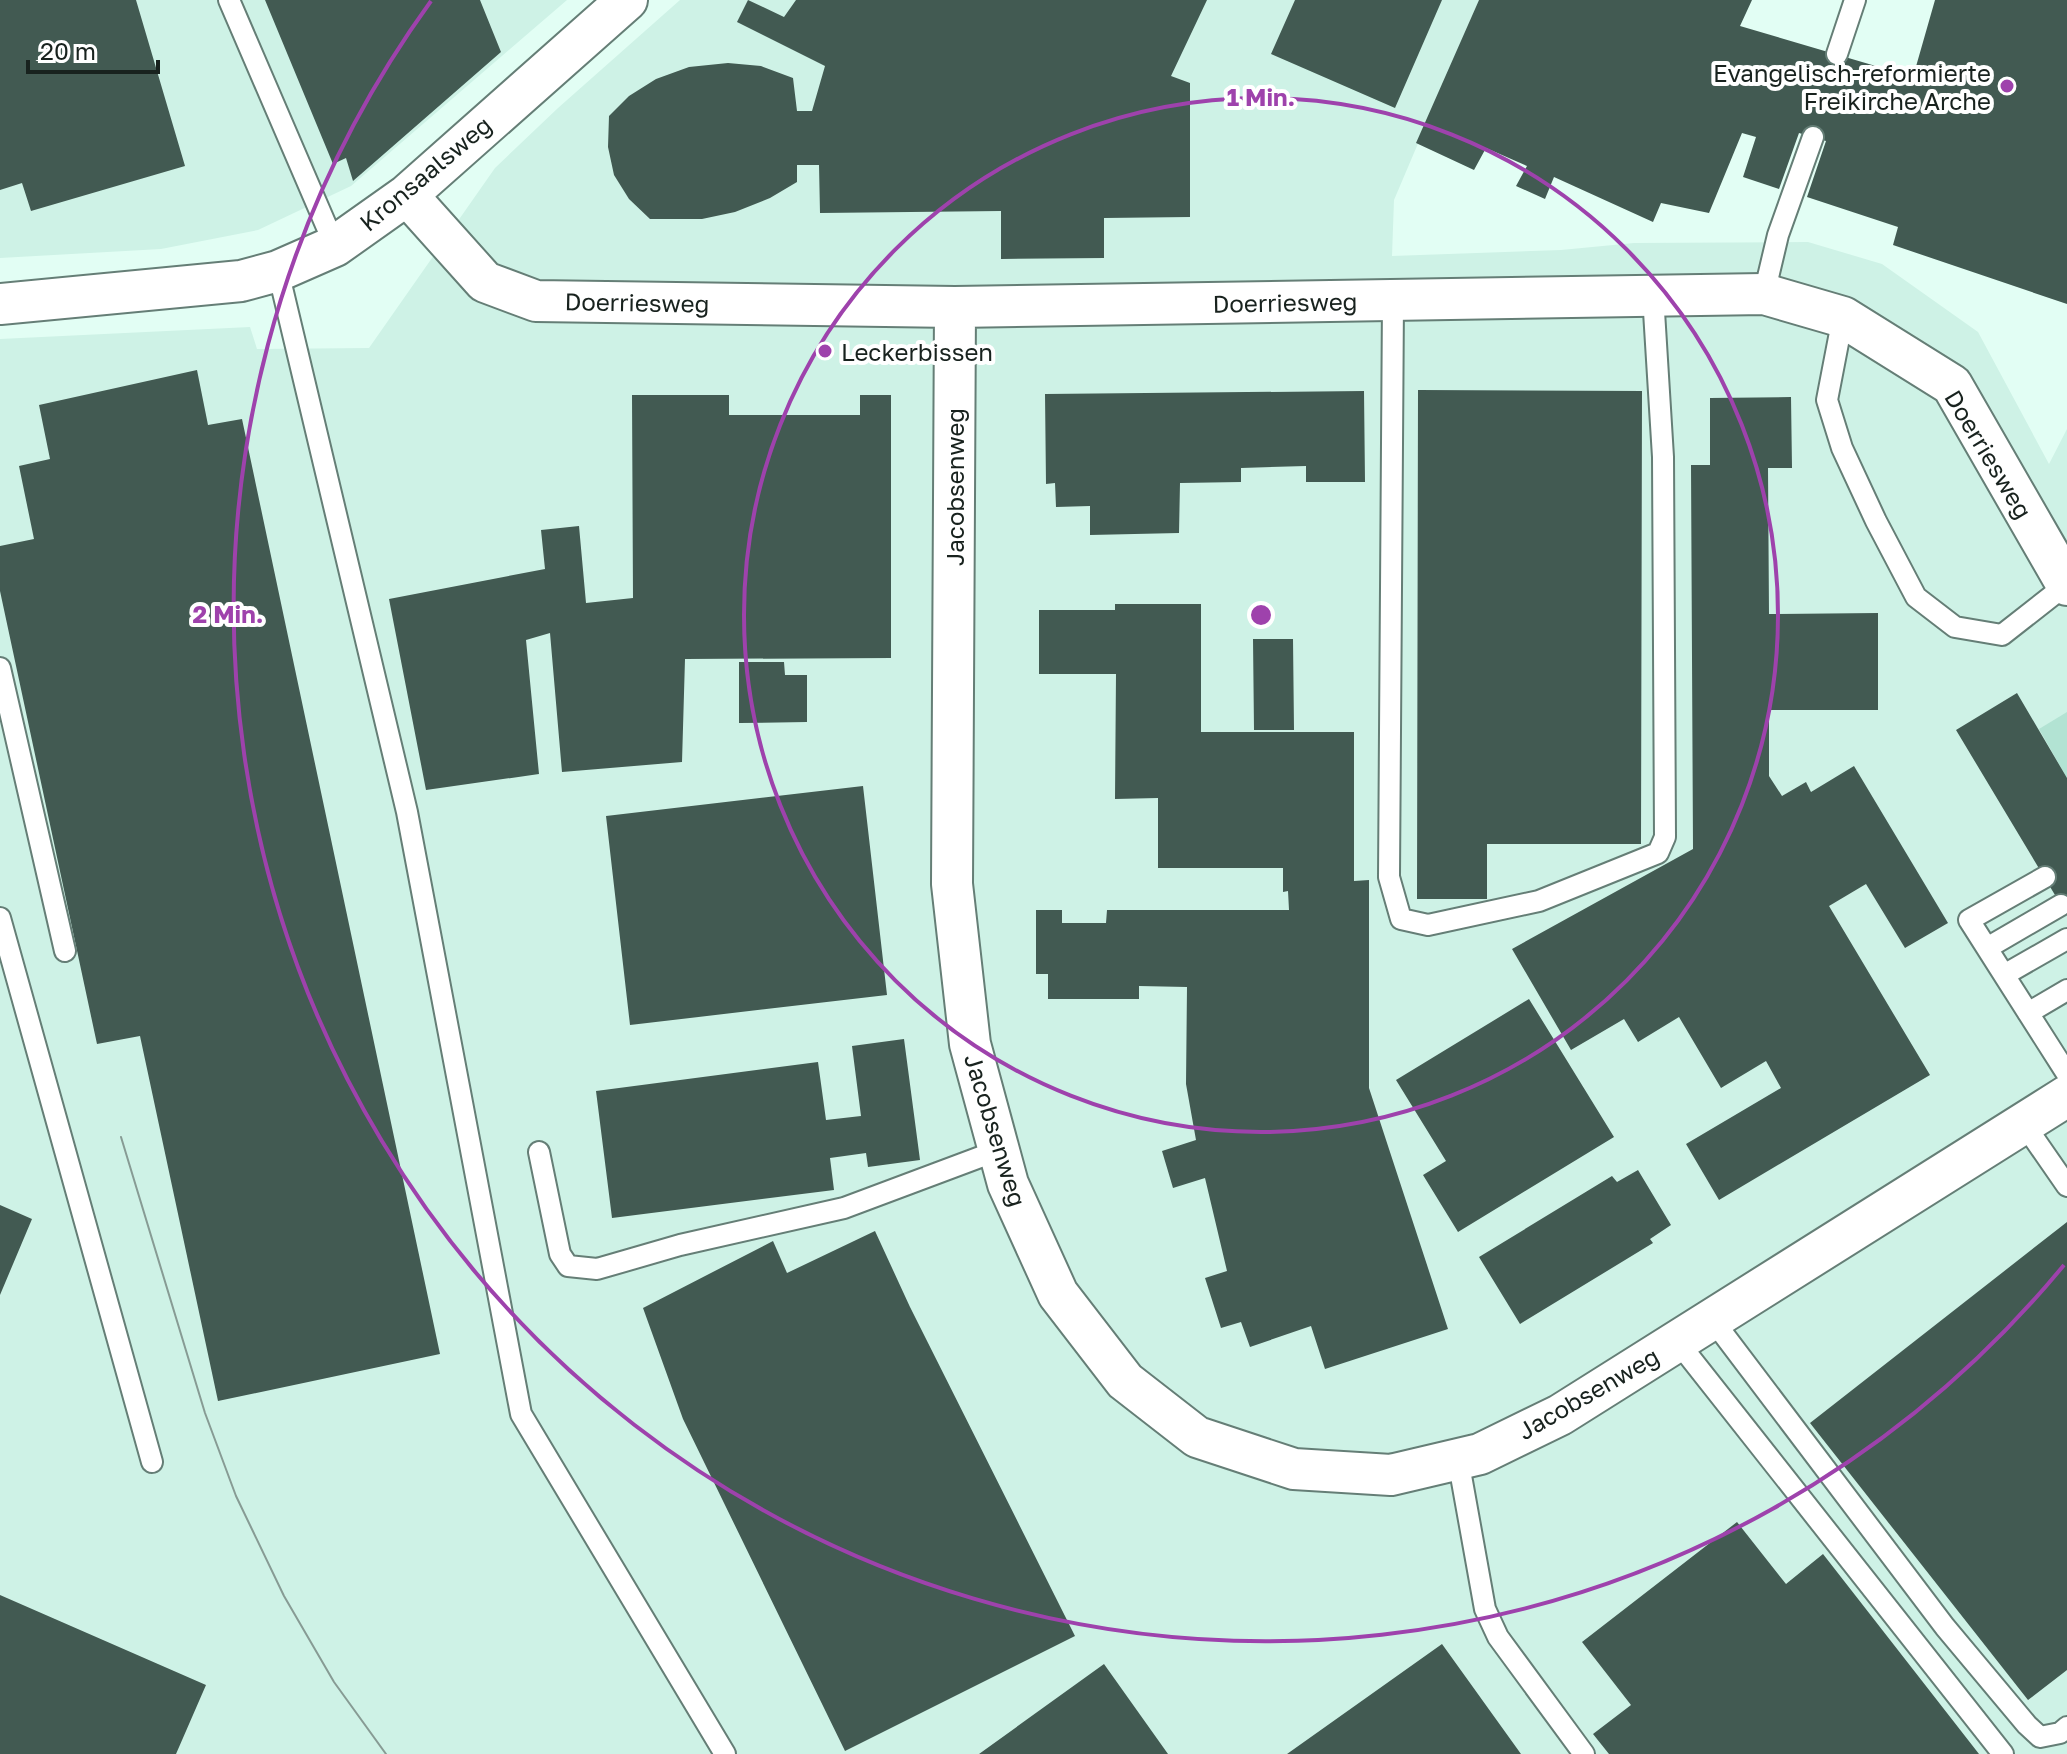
<svg xmlns="http://www.w3.org/2000/svg" width="2067" height="1754" font-family="'Golos Text',sans-serif">
<rect width="100%" height="100%" fill="#e2fef4"/>
<path fill="#cef2e6" d="M0 0H567L351 186 258 230 161 249 0 258Z
M680 0H1479L1394 200 1392 256 1561 250 1634 243 1808 242 1882 264 1978 332 2049 464 2067 429V1754H0V339L250 327 257 349 369 348 495 168 558 108Z"/>
<path fill="#b2e3d3" d="M2067 712V778L2039 729Z"/>
<path fill="#425a52" d="M0 0H136L185 166 31 211 22 183 0 190Z
M265 0H480L501 52 353 181 346 158 333 164Z
M748 0 784 17 796 0H1207L1171 76 1190 83V217L1104 218V258L1001 259V211L820 213 819 165H797V182L770 198 735 212 702 219H650L629 199 614 175 608 147 609 116 629 96 656 79 689 67 728 63 761 66 793 78 797 111H812L825 66 737 22Z
M1295 0H1442L1395 108 1271 54Z
M1479 0H1752L1740 26 1913 77 1935 0H2067V304L1893 245 1898 227 1807 197 1826 141 1799 133 1779 189 1743 177 1756 137 1742 133 1709 213 1661 203 1653 222 1554 177 1545 199 1516 186 1527 166 1486 148 1474 170 1416 143Z
M197 370 208 425 242 419 440 1354 218 1401 140 1036 97 1044 0 591V546L34 539 19 466 50 459 39 405Z
M1418 390 1642 391 1641 844H1487V899H1417Z
M1364 391 1365 482H1306V466L1241 468V482L1180 483 1179 533 1090 535V506L1056 507 1055 483 1046 484 1045 394Z
M632 395H729V415H860V395H891V658L685 659 682 762 562 772 550 633 526 640 539 774 426 790 389 599 545 569 541 530 579 526 586 603 633 598Z
M1791 397 1792 468H1768L1769 614 1878 613V710H1769V776L1782 796 1806 782 1811 792 1854 766 1948 923 1905 948 1866 884 1829 906 1930 1075 1719 1200 1686 1144 1781 1088 1766 1061 1721 1088 1679 1017 1638 1042 1624 1019 1571 1050 1512 949 1693 849 1691 465H1710V398Z
M1115 604H1201V732H1354V881L1369 880V1088L1448 1329 1325 1369 1311 1326 1250 1347 1241 1322 1221 1328 1205 1278 1227 1271 1205 1178 1173 1188 1162 1151 1196 1140 1186 1084 1187 987 1139 986V999H1048V974H1036V910H1062V923H1106L1107 910H1289L1288 891 1283 892V868H1158V798L1115 799 1116 674H1039V610H1115Z
M1253 639H1293L1294 730H1254Z
M739 662H784L785 675H807V722L739 723Z
M2017 693 2067 778V915L1956 730Z
M863 786 887 995 630 1025 606 816Z
M1529 999 1614 1137 1458 1232 1423 1175 1446 1161 1396 1080Z
M904 1039 920 1160 868 1167 866 1153 830 1158 834 1190 612 1218 596 1091 818 1062 826 1120 861 1116 852 1046Z
M1638 1170 1671 1225 1650 1239 1653 1243 1520 1324 1479 1257 1612 1176 1617 1182Z
M0 1205 32 1219 0 1295Z
M2067 1222V1670L2028 1700 1810 1423Z
M875 1231 910 1307 1075 1636 845 1751 683 1419 643 1308 773 1241 787 1273Z
M1737 1522 1786 1584 1823 1554 1979 1754H1609L1593 1734 1631 1705 1582 1642Z
M0 1595 206 1685 176 1754H0Z
M1442 1644 1521 1754H1287Z
M1104 1664 1168 1754H979Z"/>
<g fill="none" stroke-linecap="round" stroke-linejoin="round">
<defs>
<path id="service" d="M229 0 335 246
M1837 54 1855 0
M278 271 407 812 521 1414 725 1754
M1764 294 1778 235 1813 137
M1393 300 1389 877 1401 919 1428 925 1539 901 1658 853 1665 837 1663 457 1653 295
M1843 317 1827 400 1842 448 1876 521 1916 597 1955 627 2002 635 2067 584
M0 668 65 951
M2045 877 1969 920 2067 1074
M0 918 152 1462
M1987 948 2061 905
M2004 975 2067 939
M2028 1013 2067 990
M2024 1124 2067 1186
M539 1152 560 1254 568 1266 597 1269 680 1245 844 1208 999 1150
M1712 1319 1945 1627 2027 1725 2040 1737 2060 1733 2067 1727
M1677 1341 2003 1754
M1458 1459 1485 1609 1498 1637 1584 1754"/>
<path id="minor" d="M407 195 485 282 536 301 955 307 1764 294 1843 317 1952 385 2067 585
M0 304 241 281 278 271 335 246 407 195 627 0
M955 307 952 884 970 1044 1008 1184 1058 1294 1125 1381 1197 1437 1294 1469 1391 1475 1480 1454 1560 1415 2067 1096"/>
</defs>
<use href="#service" stroke="#657e76" stroke-width="24"/>
<use href="#minor" stroke="#657e76" stroke-width="44"/>
<use href="#service" stroke="#fff" stroke-width="20"/>
<use href="#minor" stroke="#fff" stroke-width="40"/>
<path stroke="#879b94" stroke-width="2" d="M121 1137 205 1413 236 1496 284 1596 334 1682 386 1754"/>
</g>
<g fill="none" stroke="#9e42ac" stroke-width="4">
<circle cx="1261" cy="615" r="517"/>
<path d="M2064 1265A1033 1033 0 0 1 431 1"/>
</g>
<g fill="#9e42ac" stroke="#fff" stroke-width="3">
<circle cx="2007" cy="86" r="8"/>
<circle cx="825" cy="351" r="8"/>
</g>
<g text-anchor="middle" dominant-baseline="central" stroke-width="8" stroke-linejoin="round" paint-order="stroke">
<g font-size="24" fill="#18221e" stroke="#fff" text-anchor="end">
<text x="1991" y="72">Evangelisch-reformierte<tspan x="1991" dy="28">Freikirche Arche</tspan></text>
<text x="841" y="351" text-anchor="start">Leckerbissen</text>
</g>
<g font-size="24" fill="#18221e" stroke="#fff">
<text transform="translate(425 173) rotate(-40)">Kronsaalsweg</text>
<text transform="translate(637 302) rotate(1)">Doerriesweg</text>
<text transform="translate(1285 302) rotate(-1)">Doerriesweg</text>
<text transform="translate(1989 454) rotate(59)">Doerriesweg</text>
<text transform="translate(954 487) rotate(-90)">Jacobsenweg</text>
<text transform="translate(996 1130) rotate(73)">Jacobsenweg</text>
<text transform="translate(1588 1393) rotate(-30)">Jacobsenweg</text>
</g>
</g>
<circle cx="1261" cy="615" r="12" fill="#9e42ac" stroke="#fff" stroke-width="4"/>
<g font-size="24" text-anchor="middle" font-weight="bold" fill="#9e42ac" stroke="#fff" stroke-width="8" stroke-linejoin="round" paint-order="stroke">
<text x="1261" y="106">1 Min.</text>
<text x="228" y="623">2 Min.</text>
</g>
<path d="M28 60v12h130v-12" fill="none" stroke="#18221e" stroke-width="4"/>
<text x="40" y="60" font-size="24" fill="#18221e" stroke="#ffffff" stroke-width="6" paint-order="stroke">20 m</text>
</svg>
